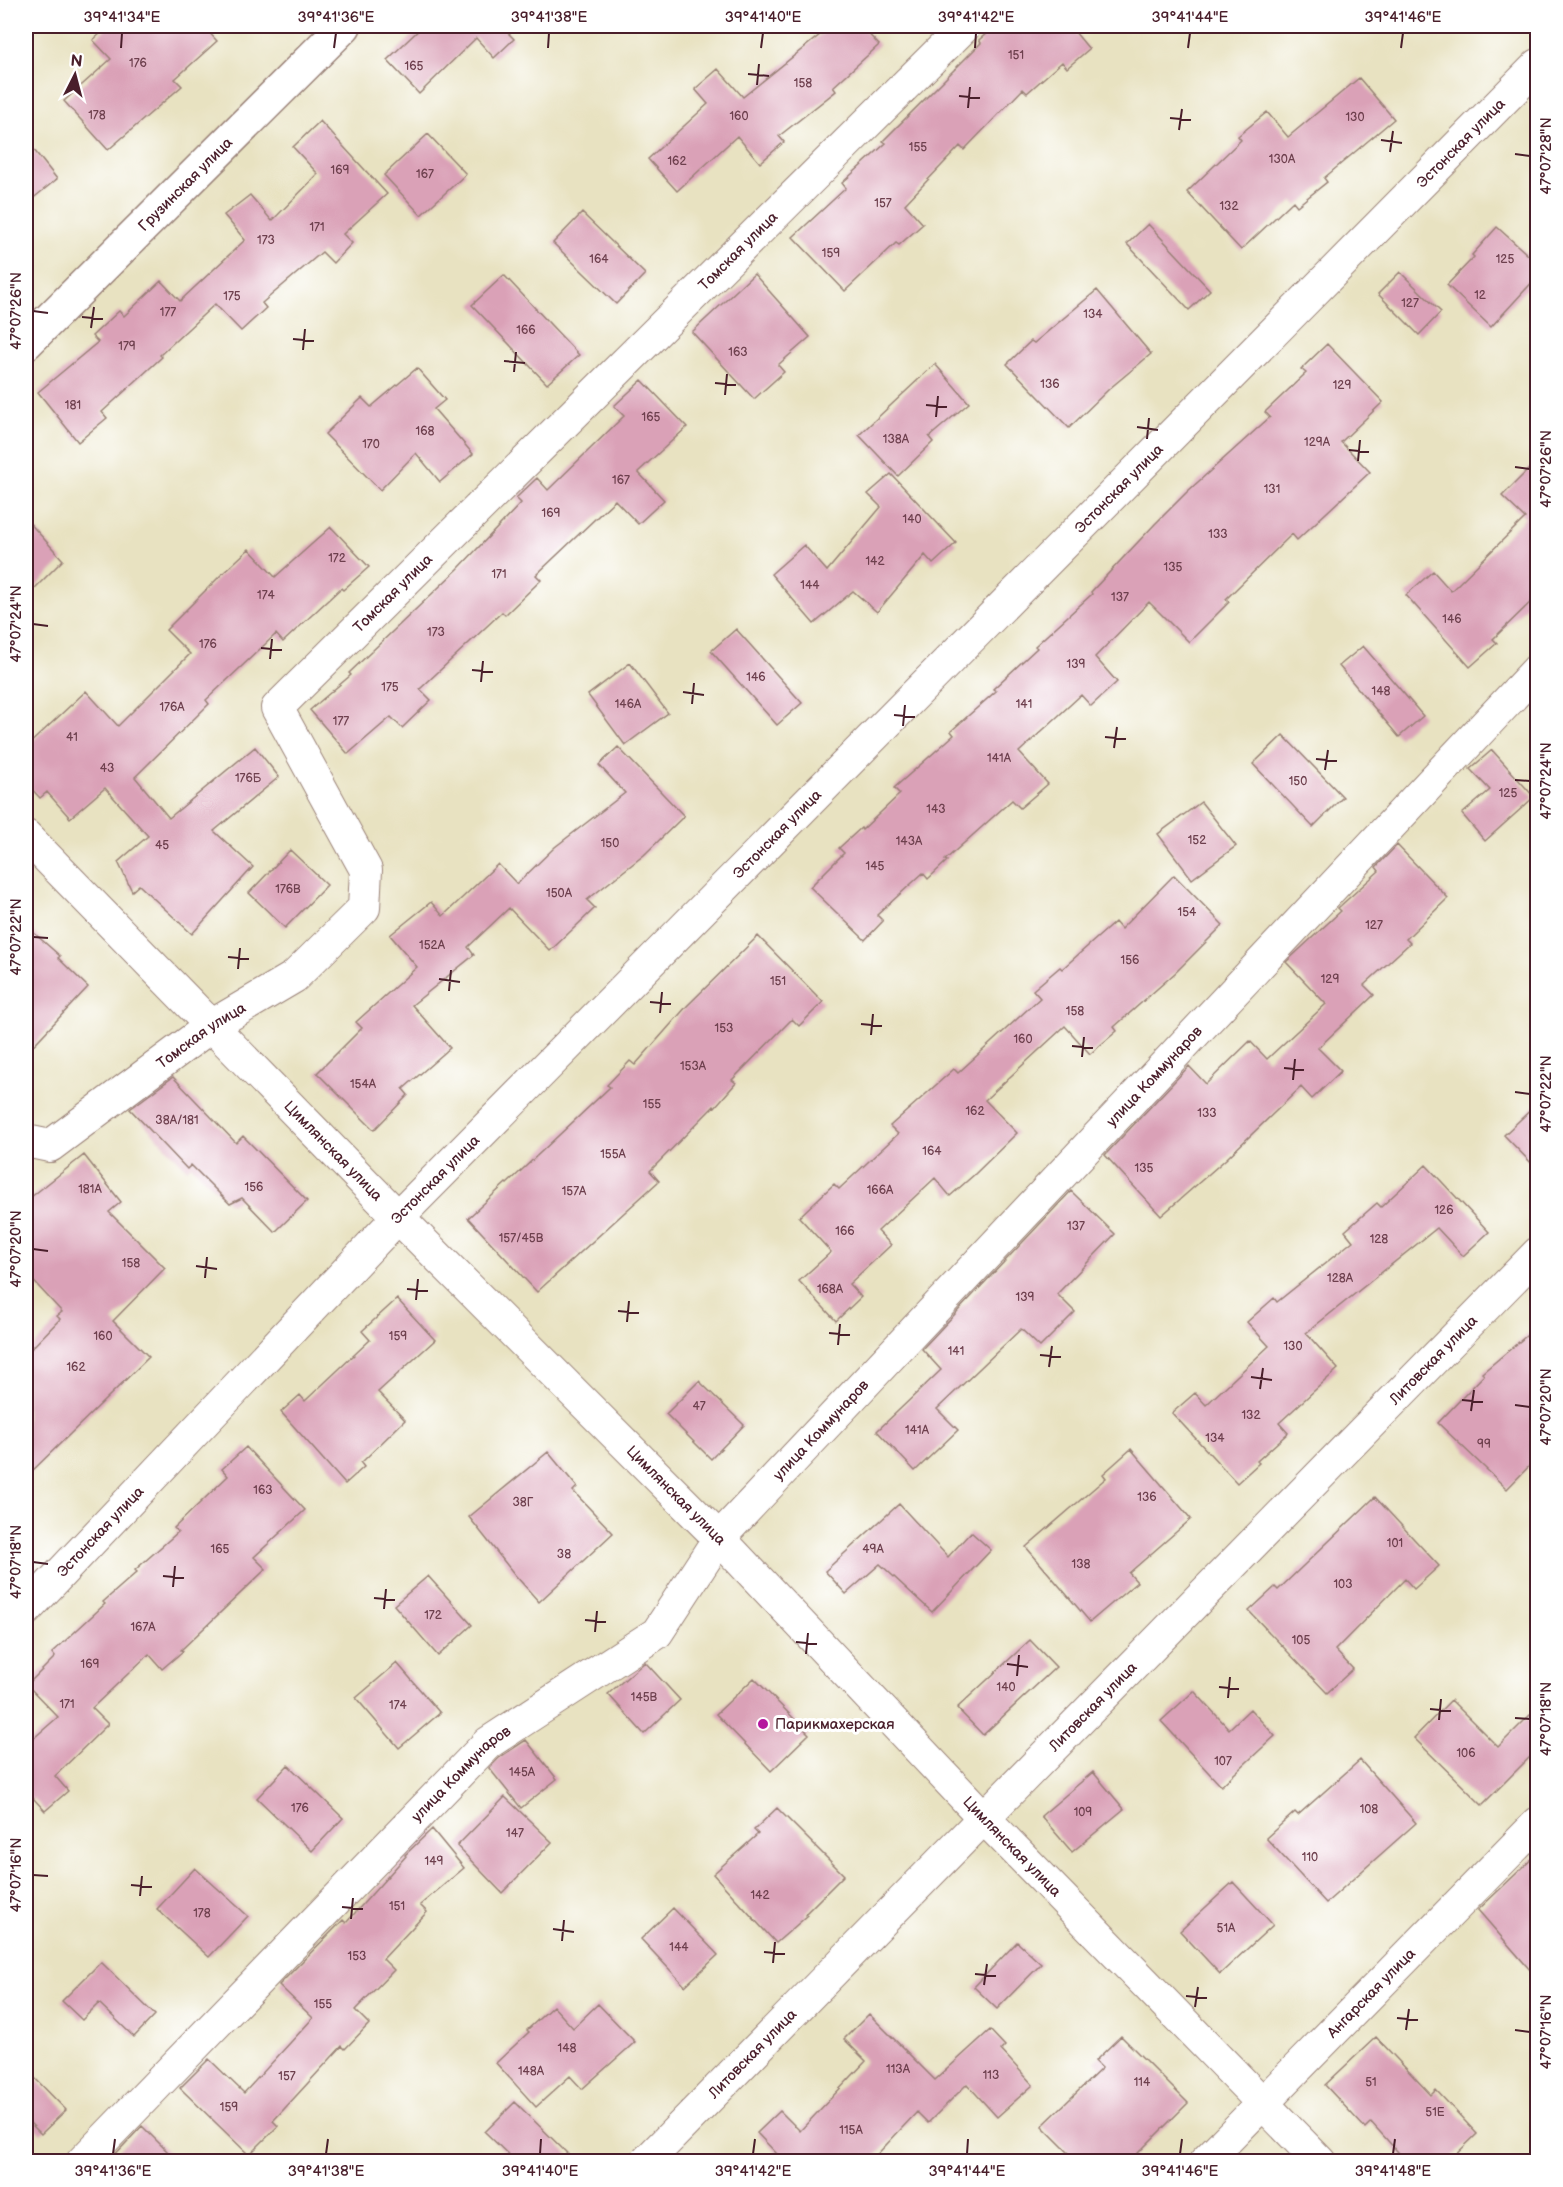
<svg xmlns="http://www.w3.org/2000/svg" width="1563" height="2187" font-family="'Balsamiq Sans',sans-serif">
<rect width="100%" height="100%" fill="#fff"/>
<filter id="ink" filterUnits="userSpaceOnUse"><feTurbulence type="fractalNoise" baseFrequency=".0167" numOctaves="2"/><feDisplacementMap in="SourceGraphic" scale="12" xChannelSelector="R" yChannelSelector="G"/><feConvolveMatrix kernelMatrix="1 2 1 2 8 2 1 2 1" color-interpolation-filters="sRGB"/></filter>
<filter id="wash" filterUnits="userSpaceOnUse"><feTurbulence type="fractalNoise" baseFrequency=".008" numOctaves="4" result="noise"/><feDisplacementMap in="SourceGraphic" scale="24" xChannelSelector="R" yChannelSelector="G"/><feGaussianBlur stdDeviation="1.35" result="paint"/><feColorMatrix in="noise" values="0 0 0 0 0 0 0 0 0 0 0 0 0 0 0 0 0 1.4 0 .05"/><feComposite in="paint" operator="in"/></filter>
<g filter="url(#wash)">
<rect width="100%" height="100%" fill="#e8e2c1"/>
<g id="blocks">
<path fill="#daa1b7" d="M109 26H203L217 41 175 79 182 86 108 150 64 101 111 59 93 40Z
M423 26H501L514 39 494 58 476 38 419 94 387 60Z
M831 26H861L879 45 833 87 836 91 779 136 784 142 760 163 737 136 677 191 648 159 708 104 695 89 718 69 743 97Z
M995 26H1070L1089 49 1067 68 1062 62 1027 93 1023 89 964 150 960 146 905 204 923 224 899 245 896 243 845 291 793 237 846 188 842 183 886 143 883 141 981 43 979 40Z
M1359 78 1394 119 1324 178 1327 182 1297 206 1293 201 1241 250 1187 192 1241 140 1238 136 1267 112 1288 137Z
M320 121 387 194 343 234 352 243 333 263 322 252 262 303 266 308 241 331 215 304 160 355 162 357 102 412 107 418 78 442 38 392 98 342 92 336 119 311 124 316 161 281 180 301 245 240 224 215 250 195 272 221 318 174 293 147Z
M428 134 466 174 421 215 384 175Z
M26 140 57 179 26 204Z
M582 213 645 274 616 304 553 243Z
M1148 224 1210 290 1189 310 1127 244Z
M1497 227 1538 264V276L1491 327 1447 285 1474 257 1472 255Z
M1400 272 1441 312 1419 335 1378 294Z
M754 274 810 337 778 365 784 372 754 399 692 332Z
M504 275 579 355 547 384 472 305Z
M1097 290 1151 354 1109 389 1069 428 1007 364 1031 341 1034 343Z
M1327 344 1383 402 1341 442 1370 472 1297 540 1292 534 1226 599 1229 602 1189 642 1149 602 1095 657 1117 682 1091 706 1081 695 1019 752 1048 784 1020 808 1012 800 945 860 947 861 928 879 923 873 877 915 883 921 865 940 810 887 844 853 839 848 861 828 862 830 900 794 894 788 954 735 951 731 996 691 993 689 1037 648 1035 646 1092 594 1091 592 1155 524 1188 491 1270 417 1265 412 1306 373 1301 369Z
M935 364 969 403 929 437 933 442 898 476 859 435Z
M417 368 445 400 434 409 473 454 440 482 416 453 380 490 325 434 362 398 371 407Z
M642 380 687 427 638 472 664 500 638 524 615 500 536 575 541 580 505 615 502 612 420 689 431 700 402 728 391 717 348 754 310 710 351 675 349 673 458 569 521 503 516 498 537 478 548 490 624 416 614 406Z
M1538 460V595L1493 639 1497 643 1470 667 1406 595 1433 571 1451 591 1525 518 1502 496Z
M891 474 956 543 933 564 925 555 877 612 853 591 814 624 771 574 804 545 827 571 881 507 868 494Z
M26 519 63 560 26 597Z
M331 527 369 567 343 590 341 588 283 642 276 634 206 700 209 704 135 777 169 818 255 747 279 777 214 831 253 867 192 934 139 885 132 891 118 862 148 836 105 788 70 818 47 792 40 798 26 783V747L86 691 118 726 190 654 166 630 221 575 249 549 275 577Z
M736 629 802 703 777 725 711 651Z
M1363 646 1423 716 1399 737 1339 666Z
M630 663 668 713 625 745 588 695Z
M1283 735 1343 797 1313 827 1253 764Z
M618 747 684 816 644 855 587 900 595 908 550 951 509 908 468 947 474 955 412 1005 450 1048 403 1089 408 1095 374 1130 317 1073 362 1028 356 1022 417 967 390 935 431 902 443 916 498 864 517 884 555 847 625 793 599 765Z
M1492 750 1534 797 1485 841 1462 814 1490 790 1470 769Z
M1201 802 1236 846 1192 879 1158 834Z
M1397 845 1448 898 1406 939 1410 943 1364 985 1374 995 1318 1048 1341 1071 1312 1099 1301 1087 1226 1159 1161 1216 1105 1155 1189 1066 1206 1084 1250 1041 1267 1059 1326 1004 1286 962 1341 911 1338 908 1379 871 1376 867Z
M290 850 327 885 285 928 249 893Z
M1174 875 1223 925 1175 973 1114 1027 1117 1031 1090 1054 1065 1026 985 1100 1017 1133 975 1174 950 1196 935 1178 878 1231 891 1245 849 1284 861 1297 836 1321 799 1281 831 1252 799 1217 834 1184 839 1189 898 1134 890 1126 954 1069 958 1073 1040 998 1033 990 1060 967 1062 969 1115 922 1121 929Z
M26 926 60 956 58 958 88 987 26 1053Z
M758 936 823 1002 799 1026 792 1019 732 1080 736 1083 715 1107 714 1106 650 1171 659 1181 537 1292 468 1218 506 1183 507 1184 610 1087 607 1085 630 1061 635 1065 687 1006Z
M173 1077 236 1143 243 1136 307 1201 275 1232 242 1198 230 1204 191 1165 187 1169 130 1109Z
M1538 1103V1170L1504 1135Z
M84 1155 121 1202 109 1212 165 1268 113 1321 149 1357 26 1477V1354L60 1319 57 1316 62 1312 26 1273V1201Z
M1426 1165 1489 1232 1463 1256 1437 1228 1306 1333 1338 1369 1279 1423 1288 1433 1257 1461 1259 1463 1237 1483 1172 1413 1195 1393 1206 1405 1269 1346 1247 1322 1274 1298 1277 1302 1353 1241 1345 1231 1377 1203 1381 1207Z
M1071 1191 1115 1234 1057 1294 1075 1312 1040 1347 1021 1329 937 1409 958 1430 915 1471 877 1431 941 1370 922 1349Z
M397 1299 435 1340 378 1392 405 1420 361 1463 364 1467 345 1484 281 1412 300 1395 305 1401 370 1340 362 1331Z
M1538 1326V1457L1507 1489 1438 1423 1484 1375 1482 1373Z
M699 1381 744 1425 711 1459 666 1414Z
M246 1447 305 1510 254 1557 266 1569 181 1650 183 1651 162 1669 149 1654 92 1708 108 1724 55 1776 68 1791 45 1811 33 1798 26 1806V1743L27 1744 58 1717 27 1685 55 1657 52 1653 105 1604 103 1602 137 1572 135 1570 178 1532 174 1528 228 1476 222 1469Z
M1131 1449 1191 1519 1129 1573 1137 1582 1090 1622 1026 1547 1106 1478 1103 1474Z
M548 1452 577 1487 573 1491 613 1533 539 1602 515 1575 469 1517Z
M1375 1497 1439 1566 1414 1589 1405 1579 1335 1650 1353 1669 1327 1693 1249 1611 1275 1587 1278 1590Z
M899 1504 948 1557 971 1532 991 1550 932 1612 880 1564 846 1594 825 1571Z
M428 1576 472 1625 438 1656 394 1605Z
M1030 1640 1056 1667 983 1735 957 1708Z
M645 1662 680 1700 644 1734 608 1694Z
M397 1663 440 1713 399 1748 356 1698Z
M754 1678 809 1734 771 1771 716 1714Z
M1194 1691 1229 1729 1250 1709 1275 1736 1221 1786 1161 1721Z
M1451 1700 1498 1747 1538 1707V1749L1482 1805 1414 1738Z
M526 1740 557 1779 521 1808 489 1768 500 1757Z
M1360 1760 1416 1823 1326 1903 1266 1838 1295 1812 1298 1815Z
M288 1765 343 1818 312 1851 257 1798Z
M1093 1772 1124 1809 1072 1852 1041 1816Z
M505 1797 552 1842 502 1893 457 1846Z
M777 1808 844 1875 805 1914 807 1916 776 1943 713 1874 758 1834 754 1830Z
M432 1829 464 1868 420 1905 427 1912 383 1959 394 1970 355 2010 369 2024 345 2049 342 2046 273 2121 278 2126 249 2155 180 2088 209 2059 244 2093 313 2018 279 1985 343 1920 346 1923 406 1856 405 1855Z
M1538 1853V1979L1478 1910Z
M195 1868 248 1916 209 1957 157 1909Z
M1233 1882 1273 1925 1220 1974 1180 1931Z
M673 1908 718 1955 685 1986 641 1939Z
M1017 1942 1041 1964 997 2009 974 1987Z
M101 1962 155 2015 134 2037 99 2003 82 2020 62 2001Z
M598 2004 635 2042 582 2089 570 2076 536 2107 496 2063 529 2032 527 2030 553 2006 573 2028Z
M869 2014 935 2080 990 2030 1005 2046 1001 2050 1033 2085 997 2117 967 2084 928 2123 917 2112 870 2162H772L778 2155 757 2133 780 2111 800 2131 866 2061 844 2039Z
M1121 2036 1188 2103 1129 2162H1078L1042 2126 1102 2068 1095 2061Z
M1376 2037 1431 2095 1436 2090 1477 2134 1448 2162H1407L1371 2122 1365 2128 1325 2085Z
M26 2069 66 2110 41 2134 26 2119Z
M515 2102 576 2162H516L485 2132Z
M142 2126 178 2162H108Z"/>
</g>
</g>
<g filter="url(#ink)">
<use href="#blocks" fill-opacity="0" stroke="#998076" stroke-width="1.5"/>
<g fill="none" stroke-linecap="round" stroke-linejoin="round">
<defs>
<g id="minor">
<path id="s1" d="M26 836 398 1217 719 1538 984 1818 1320 2162"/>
<path id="s2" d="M26 1141 50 1146 211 1026 294 977 364 908 366 870 277 708 965 26"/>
<path id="s3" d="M26 1610 398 1217 1538 65"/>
<path id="s4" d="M82 2162 488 1743 657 1633 719 1538 1538 669"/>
<path id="s5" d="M646 2162 1538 1253"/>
<path id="s6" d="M1205 2162 1538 1823"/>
</g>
<g id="secondary">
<path id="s7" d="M26 343 344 26"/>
</g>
</defs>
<use href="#minor" stroke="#998076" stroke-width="34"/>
<use href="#secondary" stroke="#998076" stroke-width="36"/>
<use href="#minor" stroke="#fff" stroke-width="32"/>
<use href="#secondary" stroke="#fff" stroke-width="33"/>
</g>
</g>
<path fill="none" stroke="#4a1f2b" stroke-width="2" d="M121 48 122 33M334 48 336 33M548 48 549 33M761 48 763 33M975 48 976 33M1188 48 1190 33M1401 48 1403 33M748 74 769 76M757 85 759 64M959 96 980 98M968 108 970 87M1170 118 1191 120M1179 130 1182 109M1381 140 1402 143M1390 152 1393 131M1515 154 1530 156M33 311 48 313M82 317 103 319M91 328 94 307M293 339 314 341M303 350 305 329M504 361 525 363M514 372 516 352M715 383 736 385M725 395 727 374M926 405 947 407M936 417 938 396M1137 427 1158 430M1147 439 1149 418M1349 450 1369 452M1358 461 1360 440M1515 467 1530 469M33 624 48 626M261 648 282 650M270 659 272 639M472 670 493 672M481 682 483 661M683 692 704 695M692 704 694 683M894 715 915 717M903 726 905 705M1105 737 1126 739M1114 748 1117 727M1316 759 1337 761M1325 770 1328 750M1515 780 1530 781M33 937 48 938M228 957 249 959M238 969 240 948M439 979 460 982M449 991 451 970M650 1002 671 1004M660 1013 662 992M861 1024 882 1026M871 1035 873 1014M1072 1046 1093 1048M1082 1057 1084 1037M1284 1068 1304 1070M1293 1080 1295 1059M1515 1092 1530 1094M33 1249 48 1251M196 1266 217 1269M205 1278 207 1257M407 1289 428 1291M416 1300 418 1279M618 1311 639 1313M627 1322 629 1301M829 1333 850 1335M838 1345 840 1324M1040 1355 1061 1357M1049 1367 1052 1346M1251 1377 1272 1380M1260 1389 1263 1368M1462 1400 1483 1402M1515 1405 1530 1407M1471 1411 1474 1390M33 1562 48 1564M163 1576 184 1578M173 1587 175 1566M374 1598 395 1600M384 1609 386 1589M585 1620 606 1622M595 1632 597 1611M796 1642 817 1644M806 1654 808 1633M1007 1664 1028 1667M1017 1676 1019 1655M1219 1687 1239 1689M1228 1698 1230 1677M1430 1709 1451 1711M1515 1718 1530 1719M1439 1720 1441 1699M33 1875 48 1876M131 1885 152 1887M140 1896 142 1876M342 1907 363 1909M351 1919 353 1898M553 1929 574 1932M562 1941 564 1920M764 1952 785 1954M773 1963 775 1942M975 1974 996 1976M984 1985 987 1964M1186 1996 1207 1998M1195 2007 1198 1987M1397 2018 1418 2020M1406 2030 1409 2009M1515 2030 1530 2032M113 2154 115 2139M326 2154 328 2139M540 2154 541 2139M753 2154 755 2139M967 2154 968 2139M1180 2154 1182 2139M1393 2154 1395 2139"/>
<circle fill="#b5179e" stroke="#fff" stroke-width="2" cx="763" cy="1724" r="6"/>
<g text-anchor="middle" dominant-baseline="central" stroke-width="6" stroke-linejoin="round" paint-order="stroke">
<g font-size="12" fill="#6e404e">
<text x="1016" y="55">151</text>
<text x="138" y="63">176</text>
<text x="414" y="66">165</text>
<text x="803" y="83">158</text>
<text x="97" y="115">178</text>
<text x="739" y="116">160</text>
<text x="1355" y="117">130</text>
<text x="918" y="147">155</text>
<text x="1282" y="159">130А</text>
<text x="677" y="161">162</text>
<text x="340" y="170">169</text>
<text x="425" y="174">167</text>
<text x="883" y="203">157</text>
<text x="1229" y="206">132</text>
<text x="317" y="227">171</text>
<text x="266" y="240">173</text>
<text x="831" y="253">159</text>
<text x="599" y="259">164</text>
<text x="1505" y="259">125</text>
<text x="1480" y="295">12</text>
<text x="232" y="296">175</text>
<text x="1410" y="303">127</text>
<text x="168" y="312">177</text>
<text x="1093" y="314">134</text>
<text x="526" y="330">166</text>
<text x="127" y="346">179</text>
<text x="738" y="352">163</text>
<text x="1050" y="384">136</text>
<text x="1342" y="385">129</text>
<text x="73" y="405">181</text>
<text x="651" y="417">165</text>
<text x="425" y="431">168</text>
<text x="896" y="439">138А</text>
<text x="1317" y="442">129А</text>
<text x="371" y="444">170</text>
<text x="621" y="480">167</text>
<text x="1272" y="489">131</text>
<text x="551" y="513">169</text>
<text x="912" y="519">140</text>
<text x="1218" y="534">133</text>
<text x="337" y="558">172</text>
<text x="875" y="561">142</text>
<text x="1173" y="567">135</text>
<text x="499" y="574">171</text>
<text x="810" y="585">144</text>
<text x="266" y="595">174</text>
<text x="1120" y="597">137</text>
<text x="1452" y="619">146</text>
<text x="436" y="632">173</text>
<text x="208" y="644">176</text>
<text x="1076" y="664">139</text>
<text x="756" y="677">146</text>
<text x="390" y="687">175</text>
<text x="1381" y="691">148</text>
<text x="628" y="704">146А</text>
<text x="1024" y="704">141</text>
<text x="172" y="707">176А</text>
<text x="341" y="721">177</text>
<text x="72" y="737">41</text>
<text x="999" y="758">141А</text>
<text x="107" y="768">43</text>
<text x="248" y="778">176Б</text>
<text x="1298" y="781">150</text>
<text x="1508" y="793">125</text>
<text x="936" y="809">143</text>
<text x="1197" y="840">152</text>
<text x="909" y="841">143А</text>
<text x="610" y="843">150</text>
<text x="162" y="845">45</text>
<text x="875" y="866">145</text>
<text x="288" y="889">176В</text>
<text x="559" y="893">150А</text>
<text x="1187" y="912">154</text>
<text x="1374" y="925">127</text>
<text x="432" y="945">152А</text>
<text x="1130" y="960">156</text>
<text x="1330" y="979">129</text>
<text x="778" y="981">151</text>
<text x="1075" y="1011">158</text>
<text x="724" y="1028">153</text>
<text x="1023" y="1039">160</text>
<text x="693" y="1066">153А</text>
<text x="363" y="1084">154А</text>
<text x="652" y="1104">155</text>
<text x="975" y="1111">162</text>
<text x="1207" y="1113">133</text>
<text x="177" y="1120">38А/181</text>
<text x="932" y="1151">164</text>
<text x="613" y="1154">155А</text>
<text x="1144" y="1168">135</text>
<text x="254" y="1187">156</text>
<text x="90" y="1189">181А</text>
<text x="880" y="1190">166А</text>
<text x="574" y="1191">157А</text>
<text x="1444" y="1210">126</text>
<text x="1076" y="1226">137</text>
<text x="845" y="1231">166</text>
<text x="521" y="1238">157/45В</text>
<text x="1379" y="1239">128</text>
<text x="131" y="1263">158</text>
<text x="1340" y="1278">128А</text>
<text x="830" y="1289">168А</text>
<text x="1025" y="1297">139</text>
<text x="103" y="1336">160</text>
<text x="398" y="1336">159</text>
<text x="1293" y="1346">130</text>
<text x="956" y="1351">141</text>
<text x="76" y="1367">162</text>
<text x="699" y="1406">47</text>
<text x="1251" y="1415">132</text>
<text x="917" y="1430">141А</text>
<text x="1215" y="1438">134</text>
<text x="1484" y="1444">99</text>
<text x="263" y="1490">163</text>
<text x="1147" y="1497">136</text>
<text x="523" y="1502">38Г</text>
<text x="1395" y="1543">101</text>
<text x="220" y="1549">165</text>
<text x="873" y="1549">49А</text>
<text x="564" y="1554">38</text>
<text x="1081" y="1564">138</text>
<text x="1343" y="1584">103</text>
<text x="433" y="1615">172</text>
<text x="143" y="1627">167А</text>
<text x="1301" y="1640">105</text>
<text x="90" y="1664">169</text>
<text x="1006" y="1687">140</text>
<text x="644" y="1697">145В</text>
<text x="67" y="1704">171</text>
<text x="398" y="1705">174</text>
<text x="1466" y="1753">106</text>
<text x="1223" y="1761">107</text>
<text x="522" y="1772">145А</text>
<text x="300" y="1808">176</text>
<text x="1369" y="1809">108</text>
<text x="1083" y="1812">109</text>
<text x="515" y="1833">147</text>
<text x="1310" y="1857">110</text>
<text x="434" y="1861">149</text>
<text x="760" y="1895">142</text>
<text x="397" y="1906">151</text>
<text x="202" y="1913">178</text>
<text x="1226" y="1928">51А</text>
<text x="679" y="1947">144</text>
<text x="357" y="1956">153</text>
<text x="323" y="2004">155</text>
<text x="567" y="2048">148</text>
<text x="898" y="2069">113А</text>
<text x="531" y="2071">148А</text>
<text x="991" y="2075">113</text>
<text x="287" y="2076">157</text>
<text x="1142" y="2082">114</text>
<text x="1371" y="2082">51</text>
<text x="229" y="2107">159</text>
<text x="1435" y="2112">51Е</text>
<text x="851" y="2130">115А</text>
</g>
<g font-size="15" fill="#4a1f2b" stroke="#fff">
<text stroke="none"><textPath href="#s3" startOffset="2052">Эстонская улица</textPath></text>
<text stroke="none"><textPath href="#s7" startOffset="225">Грузинская улица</textPath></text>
<text stroke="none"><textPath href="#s2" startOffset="1292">Томская улица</textPath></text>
<text stroke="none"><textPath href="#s3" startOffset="1566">Эстонская улица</textPath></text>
<text stroke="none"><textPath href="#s2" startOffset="806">Томская улица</textPath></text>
<text stroke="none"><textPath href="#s3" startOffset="1080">Эстонская улица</textPath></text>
<text stroke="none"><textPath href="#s2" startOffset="212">Томская улица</textPath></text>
<text stroke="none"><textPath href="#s4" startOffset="1533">улица Коммунаров</textPath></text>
<text stroke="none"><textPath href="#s1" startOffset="440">Цимлянская улица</textPath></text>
<text stroke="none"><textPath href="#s3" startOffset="594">Эстонская улица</textPath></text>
<text stroke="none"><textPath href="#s5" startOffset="1124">Литовская улица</textPath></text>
<text stroke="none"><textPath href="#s4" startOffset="1047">улица Коммунаров</textPath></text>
<text stroke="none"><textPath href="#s1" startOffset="926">Цимлянская улица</textPath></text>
<text stroke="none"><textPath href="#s3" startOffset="108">Эстонская улица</textPath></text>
<text stroke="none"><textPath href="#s5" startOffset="638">Литовская улица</textPath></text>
<text stroke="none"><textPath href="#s4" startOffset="543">улица Коммунаров</textPath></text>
<text stroke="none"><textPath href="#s1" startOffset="1412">Цимлянская улица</textPath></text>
<text stroke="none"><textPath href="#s6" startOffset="237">Ангарская улица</textPath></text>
<text stroke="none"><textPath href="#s5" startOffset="152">Литовская улица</textPath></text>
</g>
<g font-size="15" fill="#4a1f2b" stroke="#fff" text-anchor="start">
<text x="775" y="1724">Парикмахерская</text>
</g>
</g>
<rect width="1563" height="2187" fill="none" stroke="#fff" stroke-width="66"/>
<g transform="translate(75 75) rotate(6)" stroke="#ffffff" stroke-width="4.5" paint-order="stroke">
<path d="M0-4.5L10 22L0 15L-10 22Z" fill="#4a1f2b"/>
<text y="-9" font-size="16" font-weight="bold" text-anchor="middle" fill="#4a1f2b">N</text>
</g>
<rect x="33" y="33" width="1497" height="2121" fill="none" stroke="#4a1f2b" stroke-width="2"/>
<g font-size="15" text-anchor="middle" fill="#4a1f2b">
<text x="122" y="22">39°41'34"E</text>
<text x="336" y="22">39°41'36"E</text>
<text x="549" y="22">39°41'38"E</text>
<text x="763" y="22">39°41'40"E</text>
<text x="976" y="22">39°41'42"E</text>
<text x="1190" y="22">39°41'44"E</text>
<text x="1403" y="22">39°41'46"E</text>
<text transform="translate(1546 156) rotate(-90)" y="5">47°07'28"N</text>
<text transform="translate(16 311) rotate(-90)" y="5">47°07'26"N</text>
<text transform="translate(1546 469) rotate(-90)" y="5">47°07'26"N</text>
<text transform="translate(16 624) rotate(-90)" y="5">47°07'24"N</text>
<text transform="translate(1546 781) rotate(-90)" y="5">47°07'24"N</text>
<text transform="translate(16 937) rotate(-90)" y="5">47°07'22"N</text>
<text transform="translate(1546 1094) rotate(-90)" y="5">47°07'22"N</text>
<text transform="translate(16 1249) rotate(-90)" y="5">47°07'20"N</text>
<text transform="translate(1546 1407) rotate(-90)" y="5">47°07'20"N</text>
<text transform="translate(16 1562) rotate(-90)" y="5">47°07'18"N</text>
<text transform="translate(1546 1719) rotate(-90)" y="5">47°07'18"N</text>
<text transform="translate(16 1875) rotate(-90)" y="5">47°07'16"N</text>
<text transform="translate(1546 2032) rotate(-90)" y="5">47°07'16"N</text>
<text x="113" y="2176">39°41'36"E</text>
<text x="326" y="2176">39°41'38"E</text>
<text x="540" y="2176">39°41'40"E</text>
<text x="753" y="2176">39°41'42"E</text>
<text x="967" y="2176">39°41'44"E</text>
<text x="1180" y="2176">39°41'46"E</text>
<text x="1393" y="2176">39°41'48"E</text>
</g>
</svg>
